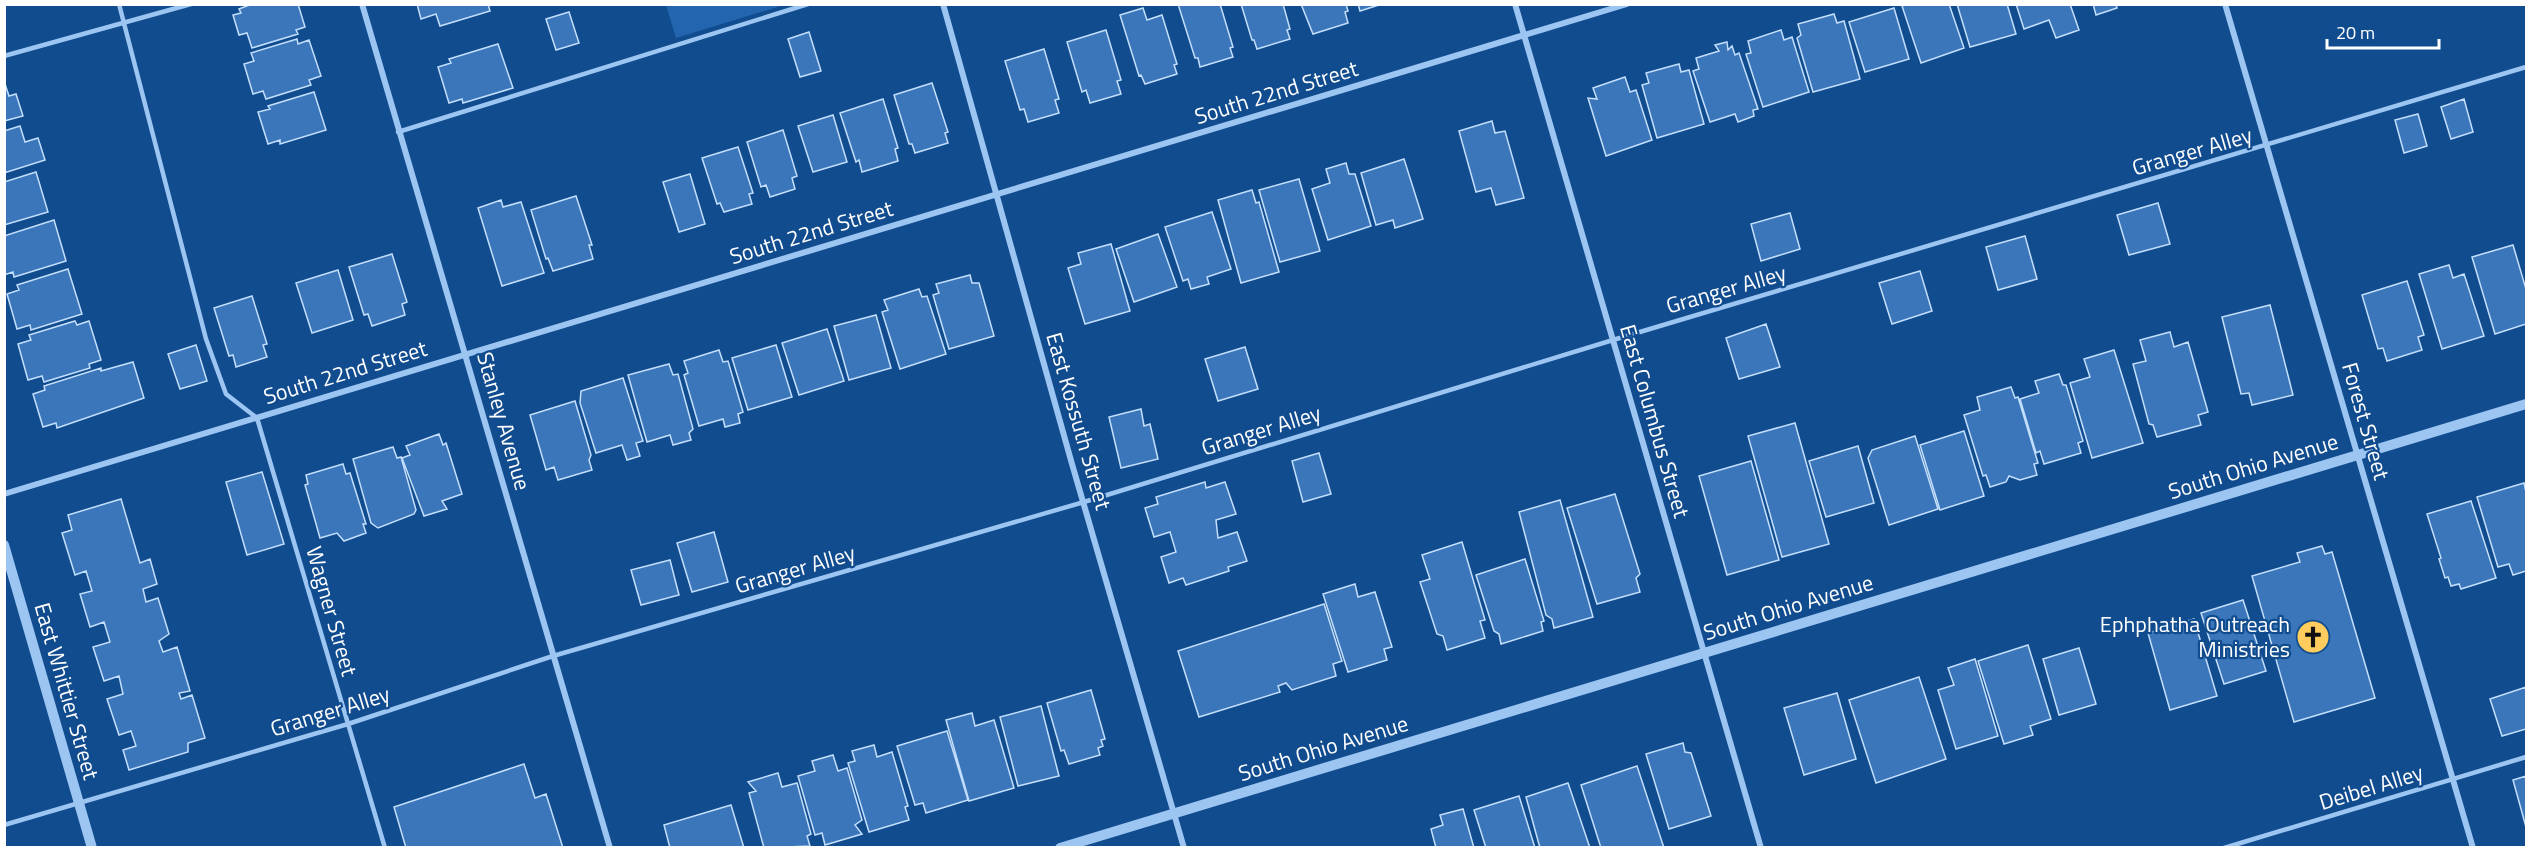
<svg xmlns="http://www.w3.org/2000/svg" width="2531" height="852" font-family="'Titillium Web',sans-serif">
<rect width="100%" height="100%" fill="#114c8f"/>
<path fill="#2366af" d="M666 5V4L784 5 676 38Z"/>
<path fill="#3a76b9" stroke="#c3dffd" stroke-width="1.5" d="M252 4H298L305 27 296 30 298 34 252 48 247 33 239 35 233 15 241 13 239 9Z
M417 4H488L490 11 440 26 436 14 421 19Z
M1178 4H1220L1233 47 1230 48 1233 57 1200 67 1198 58H1195Z
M1241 4H1283L1290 29 1287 30 1290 39 1257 49 1254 40H1252Z
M1301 4H1346L1348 11 1345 12 1348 23 1313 34Z
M1358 4H1382L1360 11Z
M1907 4H1949L1964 48 1921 63 1902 6Z
M1957 4H2007L2016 34 1970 47Z
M2016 4H2070L2079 30 2056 38 2049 20 2024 29Z
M2093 4H2116L2117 8 2096 15Z
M1143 8 1147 20 1162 15 1177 64 1174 65 1177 74 1145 84 1141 75 1139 76 1120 15Z
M1894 8 1909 59 1865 72 1849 22Z
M569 12 579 43 556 50 546 19Z
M1834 14 1837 23 1844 21 1860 79 1813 92 1797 38 1801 35 1798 24Z
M1106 30 1121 80 1117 81 1121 94 1090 103 1086 90 1082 92 1067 42Z
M1781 30 1784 40 1792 37 1809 92 1763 107 1746 54 1751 53 1748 41Z
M809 32 821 71 800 77 788 39Z
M297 39 298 44 309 40 321 76 309 80 311 85 266 99 263 91 253 94 244 64 254 61 251 53Z
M1727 42 1728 50 1732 46 1735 55 1739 53 1758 109 1753 110 1754 116 1738 122 1735 114 1710 122 1693 71 1699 69 1696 58 1719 51 1715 45Z
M498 44 513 88 463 103 462 99 449 103 438 67 451 63 449 59Z
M1044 49 1059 99 1055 100 1059 113 1028 122 1024 109 1020 110 1005 61Z
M1679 64 1681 72 1689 70 1704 124 1657 138 1642 85 1649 83 1646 73Z
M1625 77 1630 92 1636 90 1652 140 1606 156 1588 98 1597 99 1593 88Z
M4 81 9 96 16 94 23 116 4 121Z
M932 83 948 132 945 133 948 143 915 153 912 144H909L894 95Z
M314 92 326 130 280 144V140L268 144 258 112 270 109 268 106Z
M883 99 898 148 895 149 898 161 862 172 859 160 856 162 840 113Z
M2464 99 2473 132 2451 139 2441 107Z
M2418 114 2427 146 2404 153 2395 120Z
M833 115 847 162 813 172 798 126Z
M1492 121 1495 133 1505 131 1524 198 1496 205 1491 188 1476 192 1459 131Z
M20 126 25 142 38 138 45 160 4 173V131Z
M783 130 797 176 792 178 795 189 770 197 766 185 761 187 747 142Z
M738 147 753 193 749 194 752 204 724 212 720 203 717 204 702 158Z
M1404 159 1423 219 1395 228 1393 220 1376 225 1361 173Z
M1346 163 1349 174H1355L1371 226 1328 240 1312 189 1330 183 1326 169Z
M36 172 48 212 4 225V182Z
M690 174 705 224 679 232 663 182Z
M1299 179 1320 251 1280 262 1259 190Z
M1252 190 1256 203 1259 202 1279 272 1241 283 1218 200Z
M576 196 592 245H589L593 259 553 271 548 258 546 259 531 210Z
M501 200 503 207 521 202 544 273 502 286 478 208Z
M2158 203 2170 244 2129 255 2117 215Z
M1212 212 1231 269 1207 277 1209 284 1191 289 1188 279 1183 281 1165 227Z
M1790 213 1800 249 1761 261 1751 224Z
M54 220 66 261 14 277 13 272 4 275V236Z
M1158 234 1177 287 1134 302 1116 249Z
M2025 236 2037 279 1998 290 1986 247Z
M1111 244 1130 311 1085 324 1068 268 1081 264 1078 253Z
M2513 245 2526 289V324L2495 334 2472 257Z
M392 254 407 302 402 304 405 315 372 326 368 314 364 315 349 267Z
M2449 265 2453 278 2464 274 2484 336 2442 349 2419 274Z
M68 269 82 314 31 330 30 325 17 329 7 294 19 290 17 285Z
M338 270 353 320 312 333 296 283Z
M1920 271 1932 311 1892 324 1879 283Z
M970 275 972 283H979L994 336 949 349 933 295 939 293 936 284Z
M2407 281 2424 335 2418 337 2422 350 2387 361 2383 348 2378 349 2362 295Z
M919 289 922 297 927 296 946 354 900 369 882 312 888 310 884 300Z
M252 296 267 344 263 345 267 357 236 367 233 355 229 356 214 308Z
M2270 305 2293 395 2252 405 2249 393 2241 394 2222 317Z
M876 315 891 368 849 380 834 326Z
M75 321 77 325 89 321 101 360 89 364 90 368 44 382 42 376 28 380 18 344 31 340 29 335Z
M1766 324 1780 367 1739 379 1726 338Z
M827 329 844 381 799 395 782 343Z
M2170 332 2174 347 2188 342 2208 412 2198 415 2201 425 2157 437 2153 425 2149 424 2133 364 2146 361 2140 340Z
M196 345 207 381 180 389 168 354Z
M776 345 792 397 748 410 732 358Z
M1245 347 1258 389 1218 401 1205 359Z
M719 350 723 362 728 361 743 412 738 414 740 423 725 427 723 419 699 426 684 375 688 373 684 361Z
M2114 350 2143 443 2092 458 2070 383 2090 377 2084 359Z
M133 362 144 398 57 428 56 423 43 427 33 394 45 390 44 386 101 368V371Z
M669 364 673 375 678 374 693 429 689 433 691 440 673 445 670 435 647 442 628 375Z
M2059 374 2063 385H2066L2083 441 2078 443 2081 453 2044 464 2040 451 2036 453 2020 399 2039 393 2035 381Z
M623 378 643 441 636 443 640 456 627 460 622 445 596 453 580 403 581 391Z
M2011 387 2015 398 2018 397 2038 463 2034 464 2037 475 2020 480 2009 476 2006 482 1990 487 1986 475 1983 476 1964 415 1980 410 1977 397Z
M575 401 591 455 589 460 592 470 558 480 554 467 546 470 530 415Z
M1141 409 1144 426 1150 424 1158 459 1121 468 1109 417Z
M1795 423 1829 544 1782 557 1748 436Z
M1964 431 1984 496 1940 510 1920 445Z
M439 434 443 445 446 443 462 494 442 501 447 509 424 516 402 458 410 455 406 446Z
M1915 436 1938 509 1889 525 1868 458 1872 450Z
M1858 446 1874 503 1826 517 1809 461Z
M393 447 397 458 401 457 416 510 414 514 378 528 371 523 353 459Z
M1319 453 1331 494 1303 502 1292 461Z
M1751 461 1779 560 1727 575 1699 476Z
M343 464 346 474 350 473 366 524H363L366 533 344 541 337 533 320 538 305 485 308 484 306 475Z
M262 472 284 544 247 555 226 482Z
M1205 482 1206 488 1225 482 1236 514 1216 520 1218 538 1237 532 1247 561 1228 567 1229 571 1186 585 1183 578 1169 583 1161 557 1176 552 1170 532 1154 537 1145 508 1158 504 1156 497Z
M2524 483 2526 492V571L2513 575 2509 564 2498 567 2477 497Z
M1615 494 1640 574 1636 578 1640 592 1597 604 1567 508Z
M121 499 140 563 150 559 157 584 143 589 146 602 158 598 169 634 159 641 163 652 177 647 190 691 179 693 181 699 192 695 205 738 188 743V752L129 770 123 750 136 746 131 731 119 735 107 699 123 694 119 676 104 681 93 647 110 642 104 622 90 627 80 594 92 591 86 571 75 575 62 533 72 530 68 515Z
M1560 500 1593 617 1554 628 1552 619 1546 615 1519 512Z
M2471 501 2496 578 2461 589 2459 584 2451 586 2448 577 2445 578 2439 559 2441 558 2427 514Z
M714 532 728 582 692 592 677 543Z
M1462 542 1485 620 1480 621 1485 638 1447 650 1443 636 1437 634 1420 582 1430 579 1422 555Z
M2322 546 2325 554 2332 552 2375 698 2294 722 2252 576 2300 562 2297 553Z
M1525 559 1544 621 1541 622 1543 631 1501 644 1499 634 1494 631 1476 575Z
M670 560 679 595 641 605 631 570Z
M1355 584 1358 597 1375 592 1392 647 1384 649 1387 660 1348 672 1323 594Z
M2243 600 2266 671 2224 684 2201 613Z
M1324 604 1342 661 1333 664 1336 676 1292 690 1286 683 1278 686 1280 692 1199 717 1178 651Z
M2194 619 2217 696 2170 710 2148 633Z
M2028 645 2051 719 2030 726 2033 735 2004 744 1978 661Z
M2079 648 2096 704 2059 715 2043 659Z
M1975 659 1998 736 1956 749 1938 690 1954 685 1948 668Z
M1919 677 1946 759 1876 783 1849 700Z
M2526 687V729L2502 736 2490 699Z
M1091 690 1105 739 1101 740 1103 746 1098 748 1100 755 1069 764 1064 750 1061 751 1047 703Z
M1837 693 1856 759 1804 775 1784 708Z
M1041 706 1059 776 1018 786 1000 717Z
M972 713 975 726 994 720 1014 788 969 801 946 720Z
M947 731 968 800 926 813 923 803 915 805 897 746Z
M1683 743 1685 752 1691 753 1711 816 1669 829 1646 754Z
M874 745 877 757 892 752 908 806 905 807 909 820 869 832 848 763 855 761 852 751Z
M833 755 838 771 847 768 862 820 855 825 862 834 825 845 822 833 815 835 798 776 815 771 812 761Z
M524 764 535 798 546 794 563 848H406L394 807Z
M1637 766 1664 848H1601L1581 785Z
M778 773 782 787 797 783 811 834 807 836 810 846 764 848 749 793 756 791 748 782Z
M2526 776V827L2513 780Z
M1568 783 1590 848H1540L1526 797Z
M1519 796 1535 848H1486L1474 810Z
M731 805 744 848H670L664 825Z
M1463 809 1474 848H1436L1431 829 1443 825 1440 815Z"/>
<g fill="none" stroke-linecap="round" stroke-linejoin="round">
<path stroke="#9cc5f2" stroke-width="4.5" d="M119 4 206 339 226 394 257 418 385 848
M4 56 191 4
M398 132 808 4
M4 825 348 724 553 656 1084 502 1613 340 2526 67
M2224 848 2526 757"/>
<path stroke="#9cc5f2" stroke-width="6" d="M362 4 610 848
M943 4 1072 464 1184 848
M1515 4 1761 848
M2225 4 2473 848
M4 494 1627 4"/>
<path stroke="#9cc5f2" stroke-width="10" d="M4 545 92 848
M1060 848 2526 404"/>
</g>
<defs>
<symbol id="church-disc" viewBox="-11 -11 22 22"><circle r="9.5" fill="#ffcc5d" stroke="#114c8f"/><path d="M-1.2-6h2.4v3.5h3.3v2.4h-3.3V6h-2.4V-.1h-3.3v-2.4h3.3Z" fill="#111"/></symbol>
</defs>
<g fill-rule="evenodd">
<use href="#church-disc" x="2294" y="618" width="38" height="38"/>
</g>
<g text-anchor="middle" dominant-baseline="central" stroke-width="4.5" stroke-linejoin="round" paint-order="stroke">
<g font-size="22" fill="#fff" stroke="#114c8f">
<text transform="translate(1276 92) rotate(-17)">South 22nd Street</text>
<text transform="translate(2192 151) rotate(-16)">Granger Alley</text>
<text transform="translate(811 232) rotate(-17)">South 22nd Street</text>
<text transform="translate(1726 289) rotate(-16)">Granger Alley</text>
<text transform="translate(345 372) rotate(-17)">South 22nd Street</text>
<text transform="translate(504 421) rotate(74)">Stanley Avenue</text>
<text transform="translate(1079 421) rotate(74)">East Kossuth Street</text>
<text transform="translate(1655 421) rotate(74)">East Columbus Street</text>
<text transform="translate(2366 421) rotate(74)">Forest Street</text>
<text transform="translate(1261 430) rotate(-17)">Granger Alley</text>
<text transform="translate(2253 466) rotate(-17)">South Ohio Avenue</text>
<text transform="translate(795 569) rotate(-16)">Granger Alley</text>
<text transform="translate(1788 607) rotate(-17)">South Ohio Avenue</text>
<text transform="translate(332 611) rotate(74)">Wagner Street</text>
<text transform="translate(67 691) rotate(74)">East Whittier Street</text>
<text transform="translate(330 711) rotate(-17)">Granger Alley</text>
<text transform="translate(1323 748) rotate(-17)">South Ohio Avenue</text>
<text transform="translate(2371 787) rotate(-17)">Deibel Alley</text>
</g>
<g font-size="22" fill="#fff" stroke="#114c8f" text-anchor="end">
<text x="2290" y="624">Ephphatha Outreach<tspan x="2290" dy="25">Ministries</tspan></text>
</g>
</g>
<rect width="2531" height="852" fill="none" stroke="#ffffff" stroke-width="12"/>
<path d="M2327 39v9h112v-9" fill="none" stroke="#ffffff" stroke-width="3"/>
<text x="2336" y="39" font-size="18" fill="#ffffff" stroke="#114c8f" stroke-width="4.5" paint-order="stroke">20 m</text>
</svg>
